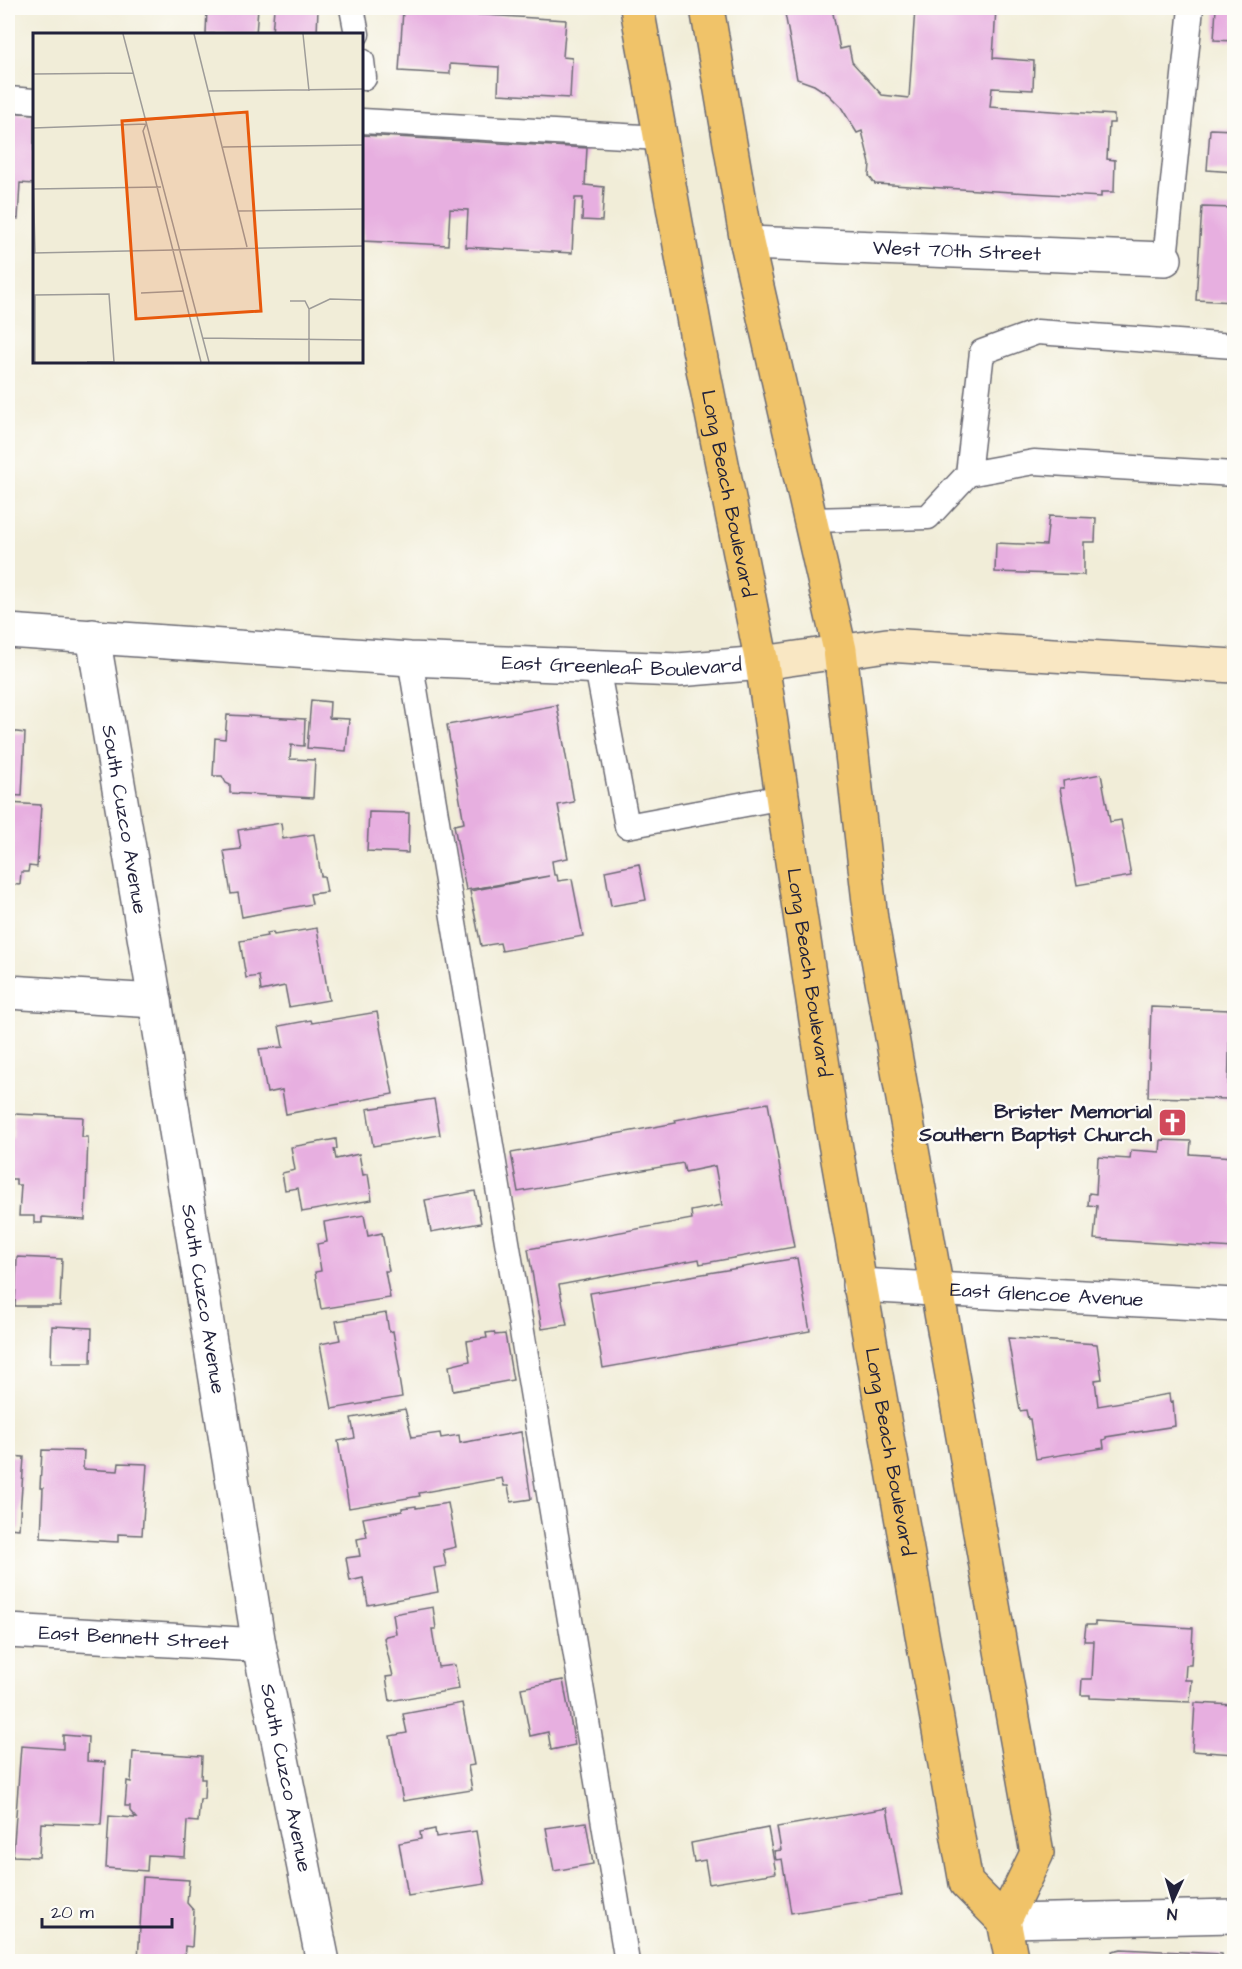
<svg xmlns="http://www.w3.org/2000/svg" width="1242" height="1969" font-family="'Architects Daughter',sans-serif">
<rect width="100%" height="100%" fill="#fdfcf7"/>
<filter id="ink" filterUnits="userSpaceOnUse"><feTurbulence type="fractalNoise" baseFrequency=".0167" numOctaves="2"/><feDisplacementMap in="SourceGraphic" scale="12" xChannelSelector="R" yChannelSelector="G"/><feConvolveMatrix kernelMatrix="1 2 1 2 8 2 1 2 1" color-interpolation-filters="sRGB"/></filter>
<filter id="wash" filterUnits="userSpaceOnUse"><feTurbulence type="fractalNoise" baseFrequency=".008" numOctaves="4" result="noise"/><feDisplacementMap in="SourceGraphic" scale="24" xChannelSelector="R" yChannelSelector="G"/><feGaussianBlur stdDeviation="1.35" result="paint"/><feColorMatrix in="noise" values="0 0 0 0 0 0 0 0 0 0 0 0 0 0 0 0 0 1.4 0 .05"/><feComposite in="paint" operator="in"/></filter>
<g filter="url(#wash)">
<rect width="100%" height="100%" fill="#f1edd8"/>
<g id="blocks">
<path fill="#e7afe0" d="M207 8H258L256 34H206Z
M274 8H318L317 34H272Z
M784 8H832L840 49 849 47 852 62 882 95 909 98 915 8H996L993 58 1034 61 1033 90 992 88 990 107 1114 115V123H1109L1107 159 1115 160 1114 192H1101V197L875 184 869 176 870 164 862 131 857 133 841 107 828 94 814 85 797 79Z
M1216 8H1234V41L1214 40Z
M403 10 566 20 563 57 572 58 570 98 498 94 499 67 450 64V74L399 71Z
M8 112 34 114V184L20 183 18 219 8 218Z
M1210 129 1234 130V172L1207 170Z
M362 135 587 148 585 185 604 187 602 221 582 220 583 198H575L572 253 466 247 468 210 450 209 448 245 362 241Z
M1202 207 1234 208V302L1196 300Z
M1049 516 1096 518 1095 542H1084V575L995 572 996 543 1046 545Z
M311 700 330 702 329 718 349 719 346 751 307 748Z
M557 705 574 802 558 805 568 858 552 861 554 875H557L558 881 572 879 583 936 502 951 500 943 481 946 470 891 549 876 466 890 454 825 464 823 447 725Z
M227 715 305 719 304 746 291 745 290 759 315 760 313 798 230 793V785L226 783 222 776H213L215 738 225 739Z
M8 731 25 733 22 796 8 795Z
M1101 774 1110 822 1121 820 1131 876 1077 885 1060 788H1064L1063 781Z
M8 803 41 805 37 867 29 866 28 872H21L20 885 8 884Z
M369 812 409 813 408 853 367 851Z
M281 823 283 839 314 834 321 876H324L327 892 310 894 312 904 242 917 238 893 231 894 224 851 241 849 238 830Z
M639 864 646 900 611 906 605 871Z
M317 928 329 1000 289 1007 285 986 261 991 259 976 246 978 240 941 267 936 266 933 273 932 274 935Z
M1151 1007 1230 1010 1228 1099 1148 1097Z
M377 1012 393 1094 286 1114 282 1090 267 1093 259 1049 283 1047 279 1026 311 1020 312 1023Z
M434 1099 440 1135 373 1146 367 1109Z
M768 1103 794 1247 700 1264 699 1259 559 1285 567 1325 542 1329 528 1249 692 1219 691 1211 722 1205 715 1166 685 1172 683 1163 518 1192 511 1153 676 1123 675 1120Z
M14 1114 83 1117 82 1137H88L85 1220 42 1217V1223H34V1216H19L21 1185H16V1179H8V1138H13Z
M336 1139 337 1149H334L336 1159 359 1154 363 1175 368 1174 372 1200 302 1212 298 1188 285 1190 282 1173 295 1170 291 1147Z
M1161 1140 1191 1141 1190 1154 1234 1157V1248L1094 1239 1097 1206 1088 1205 1089 1193 1096 1194 1098 1157 1130 1159 1131 1150 1160 1152Z
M475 1191 481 1223 431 1232 425 1200Z
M364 1215 368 1236 382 1233 389 1271H385L390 1298 321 1309 315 1272 321 1271 317 1244 327 1242 324 1222Z
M17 1257 62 1259 60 1306H15Z
M797 1258 810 1331 603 1368 590 1293Z
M386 1313 389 1332 393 1331 400 1372H398L402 1397 332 1409 320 1344 340 1340 336 1321Z
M52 1326 92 1328 91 1363H51Z
M494 1332 495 1335 505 1334 513 1380 453 1391 449 1366 470 1361 467 1341 487 1338 486 1333Z
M1008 1338 1097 1344 1102 1379 1095 1380 1098 1406 1169 1394 1170 1402 1173 1401 1175 1426 1106 1437V1439L1103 1440 1104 1448 1036 1459 1030 1419H1028L1026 1410 1020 1411Z
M405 1409 412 1437 440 1433 441 1438 459 1435 460 1443 521 1432 531 1499 511 1502 508 1486H504L502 1478 419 1493 420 1496 349 1508 338 1441 355 1438 351 1418Z
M42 1450 84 1451 83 1469 118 1471 119 1463 147 1464 142 1535 118 1534V1542L41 1538 43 1488H40Z
M8 1456 24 1457 19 1529 8 1528Z
M448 1503 456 1547 443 1550 446 1566 434 1568 438 1592 368 1605 363 1578 350 1581 346 1558 360 1556 357 1539 367 1537 363 1518 402 1511V1508L416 1506V1508Z
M433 1607 436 1629H432L438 1667 455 1665 459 1689 390 1701 386 1677 393 1676 384 1638 386 1636 396 1634 393 1614Z
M1095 1622 1193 1628 1191 1665H1186L1185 1680H1192L1190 1702 1090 1698V1695H1081L1082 1679H1092L1094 1641H1084L1086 1625H1095Z
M563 1680 575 1745 551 1750 548 1732 530 1736 521 1688Z
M462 1703 474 1765 468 1766 472 1790 403 1801 390 1736 407 1733 403 1714Z
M1195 1703 1234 1705V1754L1192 1751Z
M63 1735 88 1737 87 1761 105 1762 101 1825 41 1823 39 1857 13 1856 21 1746 63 1749Z
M133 1752 202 1756 201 1779H205L204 1799H200L198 1822 187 1821 185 1857 148 1855 147 1871 106 1868 109 1816 136 1818 130 1811V1806H125L127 1781 131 1782Z
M887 1808 902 1895 791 1913 782 1859 776 1860 774 1851 781 1850 777 1827Z
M586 1822 593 1864 554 1871 546 1828Z
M768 1828 776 1873 709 1884 705 1860 694 1862 691 1843Z
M435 1829 436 1837 476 1831 485 1884 408 1896 399 1843 421 1839 420 1832Z
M143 1877 189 1880 187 1903 194 1911 192 1947 185 1946 184 1962 138 1960Z
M1121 1949 1222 1954 1223 1962H1114L1112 1951Z"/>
</g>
</g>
<g filter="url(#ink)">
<use href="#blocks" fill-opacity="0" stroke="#6a6972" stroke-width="1.5"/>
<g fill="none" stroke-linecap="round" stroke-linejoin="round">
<defs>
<path id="lane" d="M352 8 357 34
M362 61 364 78
M8 99 34 101
M362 121 660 138
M1165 259 1191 8
M968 474 982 352 1037 332 1234 346
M810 520 928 517 968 474 1034 462 1234 474
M410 659 627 1962
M597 667 627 826 783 797"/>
<g id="street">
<path id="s1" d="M747 243 1165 259"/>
<path id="s2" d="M8 631 410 659 678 670 762 663"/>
<path id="s3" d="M93 636 155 1001 259 1645 323 1962"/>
<path d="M8 992 155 1001"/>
<path id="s4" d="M859 1285 1234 1305"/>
<path id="s5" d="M8 1631 259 1645"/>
<path d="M1004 1921 1234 1916"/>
</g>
<path id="secondary" d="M762 663 887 645 1234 666"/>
<g id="primary">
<path id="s6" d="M637 8 697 339 762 663 832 1126 966 1883 1004 1921 1012 1962"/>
<path d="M707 8 747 243 840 650 871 919 1037 1853 1004 1921"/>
</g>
</defs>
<use href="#lane" stroke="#6a6972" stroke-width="27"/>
<use href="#street" stroke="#6a6972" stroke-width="36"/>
<use href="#secondary" stroke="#6a6972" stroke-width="36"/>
<use href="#primary" stroke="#6a6972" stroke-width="36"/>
<use href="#lane" stroke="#fff" stroke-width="24"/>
<use href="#street" stroke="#fff" stroke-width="33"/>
<use href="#secondary" stroke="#f9e7c3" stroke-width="33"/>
<use href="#primary" stroke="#f0c369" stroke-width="33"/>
</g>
</g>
<defs>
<symbol id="church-square" viewBox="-11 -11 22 22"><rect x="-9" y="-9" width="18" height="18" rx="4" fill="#d1495b" stroke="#fdfcf7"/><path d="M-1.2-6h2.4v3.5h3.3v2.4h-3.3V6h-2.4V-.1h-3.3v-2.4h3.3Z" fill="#fff"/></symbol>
</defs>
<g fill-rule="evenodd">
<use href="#church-square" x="1156" y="1106" width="33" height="33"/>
</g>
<g text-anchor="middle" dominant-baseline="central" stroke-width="5" stroke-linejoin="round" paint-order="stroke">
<g font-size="20" fill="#22223b" stroke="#fdfcf7">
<text stroke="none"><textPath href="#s1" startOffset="210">West 70th Street</textPath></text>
<text stroke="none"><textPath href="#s6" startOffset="494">Long Beach Boulevard</textPath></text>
<text stroke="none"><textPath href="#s2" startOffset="615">East Greenleaf Boulevard</textPath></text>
<text stroke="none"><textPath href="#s3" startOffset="186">South Cuzco Avenue</textPath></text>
<text stroke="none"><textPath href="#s6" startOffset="980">Long Beach Boulevard</textPath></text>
<text stroke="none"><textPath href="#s4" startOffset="188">East Glencoe Avenue</textPath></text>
<text stroke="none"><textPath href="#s3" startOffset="672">South Cuzco Avenue</textPath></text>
<text stroke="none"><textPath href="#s6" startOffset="1466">Long Beach Boulevard</textPath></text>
<text stroke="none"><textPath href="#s5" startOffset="126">East Bennett Street</textPath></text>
<text stroke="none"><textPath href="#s3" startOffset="1158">South Cuzco Avenue</textPath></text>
</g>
<g font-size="20" font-weight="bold" fill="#22223b" stroke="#fdfcf7" text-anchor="end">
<text x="1152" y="1112">Brister Memorial<tspan x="1152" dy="23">Southern Baptist Church</tspan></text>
</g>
</g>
<g transform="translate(33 33)">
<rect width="330" height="330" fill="#f1edd8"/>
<path fill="none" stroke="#9e9c99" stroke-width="1.5" d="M90 1 176 329M161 1 214 214M270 1 276 58M0 41 100 40M176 58 330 56M112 87 181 82M113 91 110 98 168 329M0 95 113 91M190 114 330 112M0 137 2 220M0 156 128 154M205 178 330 176M0 220 330 213M108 260 151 258M257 268H272L276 276V329M276 276 297 266 330 267M170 305 330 307M2 329V262L76 261 81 329M54 329H81"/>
<path fill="#e8590c" fill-opacity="0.15" stroke="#e8590c" stroke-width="3" d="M214 79 228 278 103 286 89 88Z"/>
<rect width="330" height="330" fill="none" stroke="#22223b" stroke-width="3"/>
</g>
<rect width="1242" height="1969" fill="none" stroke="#fdfcf7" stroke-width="30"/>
<g transform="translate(1173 1900) rotate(184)" stroke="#fdfcf7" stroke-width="4.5" paint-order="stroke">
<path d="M0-4.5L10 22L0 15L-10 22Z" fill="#22223b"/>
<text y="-9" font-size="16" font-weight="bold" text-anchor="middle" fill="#22223b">N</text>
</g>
<path d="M42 1918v9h130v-9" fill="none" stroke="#22223b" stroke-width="3"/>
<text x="51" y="1918" font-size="18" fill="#22223b" stroke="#fdfcf7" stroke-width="4.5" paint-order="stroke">20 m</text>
</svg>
